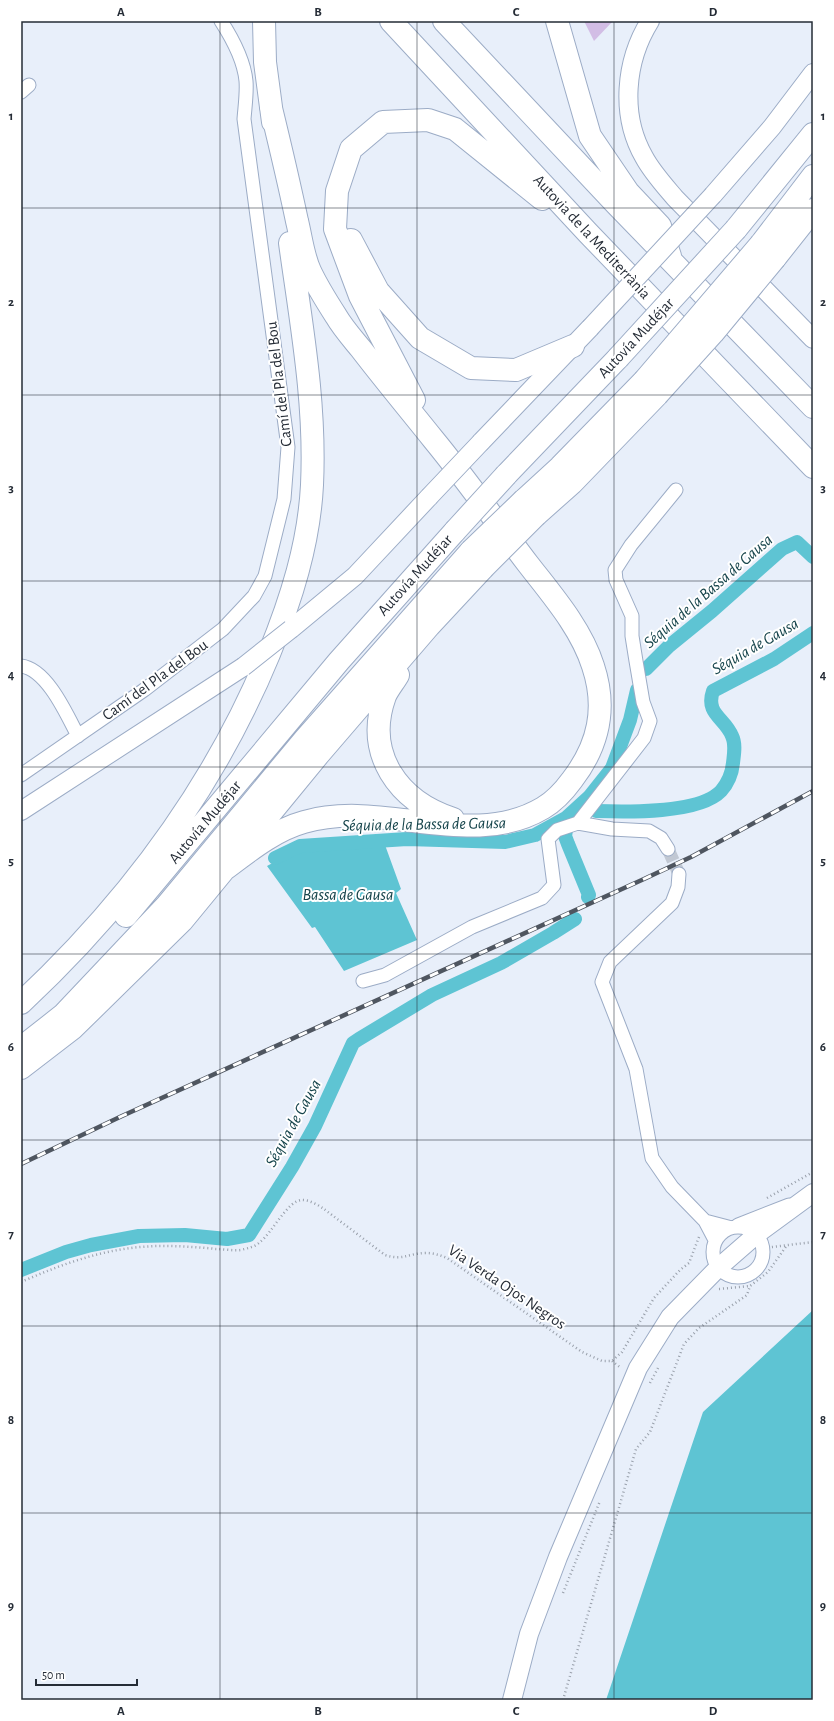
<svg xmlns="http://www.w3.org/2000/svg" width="834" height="1721" font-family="'Alegreya Sans',sans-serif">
<rect width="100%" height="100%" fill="#e8effa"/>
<path fill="#d2bde5" d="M584 21H613L594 41Z"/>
<path fill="#5ec4d3" d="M385 845 401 889 396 893 417 940 344 971 315 927 312 928 267 866 302 847Z
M813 1310V1700H606L703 1412Z"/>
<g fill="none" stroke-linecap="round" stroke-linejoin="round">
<path stroke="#5ec4d3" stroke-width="14" d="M646 669 669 646 712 611 782 549 797 542 813 557
M596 811C627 812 699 814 721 791 728 783 732 773 733 763 734 754 736 744 732 736 725 718 705 714 713 691L774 659 813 633
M566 830 565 836 568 844 589 895 588 897
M275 858 300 846 407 839 505 842 535 835 566 818 589 797 612 768 630 720 637 690
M21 1270 66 1252 91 1245 139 1236 185 1235 227 1239 249 1235 292 1167 315 1126 353 1043 359 1039 432 995 501 963 553 933 575 919"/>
<path stroke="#c1c8d3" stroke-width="13" stroke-dasharray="13 6" stroke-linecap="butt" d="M668 849 679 874"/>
<defs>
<path id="street" d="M21 92 29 85
M21 666C47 669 67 715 78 736
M21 775 144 690 223 629 254 596 265 576 284 499 288 447 244 119C245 106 247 93 246 81 244 60 232 38 221 21
M578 823 612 829 649 831 661 838 668 849
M679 874 678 887 672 903 610 962 602 982 636 1069 652 1158 672 1187 705 1221
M363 981 385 975 472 927 542 898 554 885 548 839 557 830 578 823 644 738 650 721 643 702 636 661 632 636V616L616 580 615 570 631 545 676 490
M738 1225 789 1205
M713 1252a25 25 0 1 1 50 0a25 25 0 1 1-50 0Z
M715 1240 705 1221 728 1227"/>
<path id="secondary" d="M650 21C625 61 620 115 644 157 652 172 664 185 675 198L813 339
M713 195 772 127 813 73
M481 442 590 328
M291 629 355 576 429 497
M21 811 243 667
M512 1700 529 1634 558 1557 638 1368 670 1317 718 1268 757 1234 813 1193"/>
<path id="highway" d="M264 21 265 62 273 122
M391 21 588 233 813 467
M444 21 616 204 813 407
M557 21 590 136 628 192 660 226 670 256
M736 229 813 134
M351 240 378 291 420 338 471 368 516 370 573 346
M761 244 813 176
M775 258 813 210
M414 400 360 296 335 229 337 191 351 149 383 122 428 120 455 129 542 199
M506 475 618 358
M524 500 560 467 644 381
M536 515 572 483 657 395
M398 675C394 682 388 689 385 696 364 754 398 801 453 819
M225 869C249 851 275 830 304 822 382 799 471 851 543 808 555 801 564 791 572 780 599 745 607 708 593 666 581 628 552 595 528 564 496 522 466 479 433 439 409 409 384 379 361 349 352 338 343 328 336 316 327 302 317 286 310 271 303 256 301 237 297 221 289 183 280 145 271 108
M126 916 339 661 455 531
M21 1003C128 903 213 790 269 654 291 600 309 544 312 485 316 403 301 323 290 243
M21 1048 63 1015 167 905 305 739 471 551
M21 1068 73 1028 182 921 319 754 429 626 483 568"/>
</defs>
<use href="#street" stroke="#9cacc6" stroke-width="15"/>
<use href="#secondary" stroke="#9cacc6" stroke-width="20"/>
<use href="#highway" stroke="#9cacc6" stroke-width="24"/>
<path stroke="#99a0ab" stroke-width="2.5" stroke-dasharray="1 3" stroke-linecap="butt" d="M767 1198 813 1172
M764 1248 813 1242
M21 1282C67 1262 111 1246 162 1246 180 1246 198 1247 216 1249 224 1249 233 1251 241 1250 248 1248 255 1247 260 1242 272 1233 288 1200 302 1200 310 1200 318 1205 324 1209L385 1255C403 1261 409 1253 426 1253 433 1253 440 1255 447 1258L582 1352 602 1361H612L622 1352 654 1298 680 1270 689 1263 699 1237
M719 1289 750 1286
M612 1361 621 1368
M650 1383 658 1368
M563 1593 600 1501
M563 1700 636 1449 650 1432 684 1344 699 1328 747 1295 750 1286 768 1272 787 1245"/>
<use href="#street" stroke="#fff" stroke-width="13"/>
<use href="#secondary" stroke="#fff" stroke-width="18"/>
<use href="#highway" stroke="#fff" stroke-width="22"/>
<defs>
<path id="rail" d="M21 1164 122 1116 644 879 691 857 813 791"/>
</defs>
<use href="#rail" stroke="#4f5660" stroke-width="4.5"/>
<use href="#rail" stroke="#fff" stroke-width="3" stroke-dasharray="9" stroke-linecap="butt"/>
<defs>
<path id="secondary-bridge" d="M590 328 713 195
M429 497 481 442
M243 667 291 629"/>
<path id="highway-bridge" d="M618 358 736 229
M644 381 761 244
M657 395 713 333 775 258
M455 531 506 475
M471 551 524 500
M483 568 536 515"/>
</defs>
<use href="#secondary-bridge" stroke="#9cacc6" stroke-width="20" stroke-linecap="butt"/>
<use href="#highway-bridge" stroke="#9cacc6" stroke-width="24" stroke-linecap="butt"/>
<use href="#secondary-bridge" stroke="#fff" stroke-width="18"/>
<use href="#highway-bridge" stroke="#fff" stroke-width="22"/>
</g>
<path fill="none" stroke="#252c36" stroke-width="1" stroke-opacity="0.55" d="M220 21V1700M417 21V1700M614 21V1700M21 208H813M21 395H813M21 581H813M21 767H813M21 954H813M21 1140H813M21 1326H813M21 1513H813"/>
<g text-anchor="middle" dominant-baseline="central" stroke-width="4" stroke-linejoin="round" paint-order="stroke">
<g font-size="16" fill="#252c36" stroke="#fff">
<text transform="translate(592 237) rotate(47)">Autovia de la Mediterrània</text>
<text transform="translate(636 338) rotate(-47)">Autovía Mudéjar</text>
<text transform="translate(279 384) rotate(-97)">Camí del Pla del Bou</text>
<text transform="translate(415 575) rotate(-48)">Autovía Mudéjar</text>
<text transform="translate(155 680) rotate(-36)">Camí del Pla del Bou</text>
<text transform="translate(205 822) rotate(-50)">Autovía Mudéjar</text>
<text transform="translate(507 1287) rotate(34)">Via Verda Ojos Negros</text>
</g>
<g font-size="17" font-style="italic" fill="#17454c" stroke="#fff">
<text transform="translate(708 591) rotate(-41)">Séquia de la Bassa de Gausa</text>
<text transform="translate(755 646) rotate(-30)">Séquia de Gausa</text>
<text transform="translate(424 824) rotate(-1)">Séquia de la Bassa de Gausa</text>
<text x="348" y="894">Bassa de Gausa</text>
<text transform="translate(293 1123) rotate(-61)">Séquia de Gausa</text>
</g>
</g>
<rect width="834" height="1721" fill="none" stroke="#ffffff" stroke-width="44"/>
<path d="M36 1679v6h101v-6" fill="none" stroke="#252c36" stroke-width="2"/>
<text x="42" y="1679" font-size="12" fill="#252c36" stroke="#ffffff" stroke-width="3" paint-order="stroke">50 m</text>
<rect x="22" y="22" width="790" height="1677" fill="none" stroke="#252c36" stroke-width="1.5"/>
<g font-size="13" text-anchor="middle" font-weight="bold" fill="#252c36">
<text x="121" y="16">A</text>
<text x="318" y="16">B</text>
<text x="516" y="16">C</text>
<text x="713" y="16">D</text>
<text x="11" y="120">1</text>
<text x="823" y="120">1</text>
<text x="11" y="306">2</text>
<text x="823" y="306">2</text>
<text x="11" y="492">3</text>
<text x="823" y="492">3</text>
<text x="11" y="679">4</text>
<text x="823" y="679">4</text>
<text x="11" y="865">5</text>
<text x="823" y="865">5</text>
<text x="11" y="1051">6</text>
<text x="823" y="1051">6</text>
<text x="11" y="1238">7</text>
<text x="823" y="1238">7</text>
<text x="11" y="1424">8</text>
<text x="823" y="1424">8</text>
<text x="11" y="1610">9</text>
<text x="823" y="1610">9</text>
<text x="121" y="1715">A</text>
<text x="318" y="1715">B</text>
<text x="516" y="1715">C</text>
<text x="713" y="1715">D</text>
</g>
</svg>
